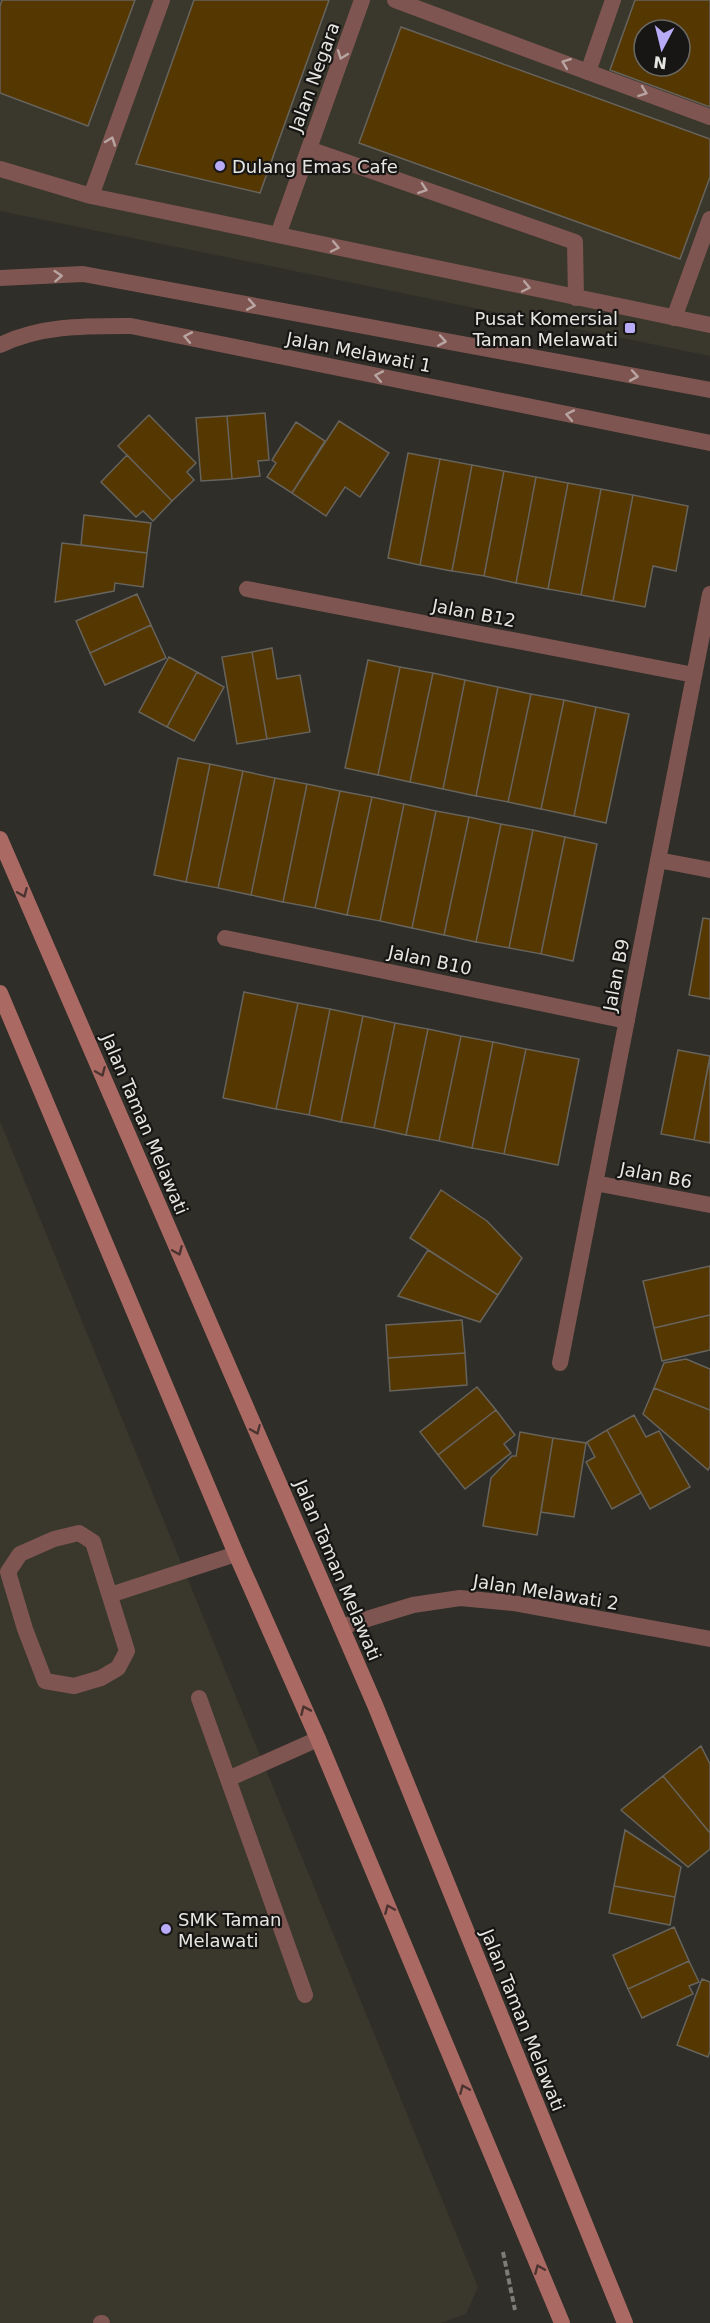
<svg xmlns="http://www.w3.org/2000/svg" width="710" height="2323" font-family="'DejaVu Sans',sans-serif">
<rect width="100%" height="100%" fill="#2f2e28"/>
<path fill="#3a382c" fill-rule="evenodd" d="M0 0H710V356L0 211ZM644 30H680V66H644Z
M0 1121 478 2287 466 2314 440 2323H0Z"/>
<path fill="#543701" stroke="#67635d" stroke-width="1.5" fill-rule="evenodd" d="M2 0H135L88 126 0 93V6Z
M194 0H329L260 193 136 164Z
M635 0H710V107L610 70ZM644 30H680V66H644Z
M401 27 710 139V177L680 259 359 143Z
M265 413 269 460 258 461 260 476 232 479 227 416Z
M149 415 196 463 187 472 194 480 172 501 118 446Z
M227 416 232 479 201 481 196 418Z
M339 421 389 453 360 497 345 487 326 516 292 493Z
M296 422 325 441 292 493 267 477 276 463 272 460Z
M408 453 440 459 420 565 388 558Z
M127 455 172 501 153 521 143 511 136 517 101 482Z
M440 459 472 465 452 571 420 565Z
M472 465 504 471 484 576 452 571Z
M504 471 536 477 516 583 484 576Z
M536 477 568 483 548 589 516 583Z
M568 483 601 489 581 595 548 589Z
M601 489 633 495 613 601 581 595Z
M633 495 688 506 676 571 653 566 645 607 613 601Z
M84 515 151 523 147 553 81 545Z
M62 543 147 553 143 587 115 583 114 591 55 602Z
M137 594 151 625 90 653 76 621Z
M151 625 166 658 105 685 90 653Z
M272 648 277 679 300 675 310 732 267 739 252 652Z
M252 652 267 739 237 744 222 657Z
M169 657 197 672 167 727 139 712Z
M368 660 400 667 378 775 345 768Z
M400 667 433 673 410 782 378 775Z
M197 672 224 687 194 741 167 727Z
M433 673 465 680 443 789 410 782Z
M465 680 498 687 476 796 443 789Z
M498 687 531 694 508 802 476 796Z
M531 694 564 700 541 809 508 802Z
M564 700 596 707 574 816 541 809Z
M596 707 629 714 606 823 574 816Z
M178 758 210 764 186 882 154 875Z
M210 764 243 771 218 888 186 882Z
M243 771 275 778 251 895 218 888Z
M275 778 307 784 283 902 251 895Z
M307 784 340 791 315 908 283 902Z
M340 791 372 797 347 915 315 908Z
M372 797 404 804 380 921 347 915Z
M404 804 436 811 412 928 380 921Z
M436 811 469 817 444 935 412 928Z
M469 817 501 824 476 942 444 935Z
M501 824 533 830 509 948 476 942Z
M533 830 565 837 541 954 509 948Z
M565 837 597 844 573 961 541 954Z
M703 918 710 919V999L689 995Z
M244 992 298 1003 276 1109 223 1098Z
M298 1003 330 1009 309 1115 276 1109Z
M330 1009 363 1016 341 1122 309 1115Z
M363 1016 395 1023 374 1128 341 1122Z
M395 1023 428 1029 406 1135 374 1128Z
M428 1029 461 1036 439 1141 406 1135Z
M461 1036 493 1042 472 1148 439 1141Z
M493 1042 526 1049 504 1154 472 1148Z
M526 1049 579 1059 558 1165 504 1154Z
M678 1050 710 1056 694 1140 661 1134Z
M710 1057V1143L694 1140Z
M441 1190 487 1221 522 1258 498 1295 410 1238Z
M428 1250 498 1295 480 1322 398 1296Z
M710 1266V1315L654 1328 643 1281Z
M710 1315V1350L662 1361 654 1328Z
M462 1320 465 1353 388 1358 386 1325Z
M465 1353 467 1385 390 1391 388 1358Z
M686 1359 710 1369V1410L654 1388 664 1363Z
M477 1387 496 1410 438 1455 420 1432Z
M654 1388 710 1410V1466L708 1470 643 1414Z
M496 1410 515 1435 504 1444 511 1453 465 1489 438 1455Z
M634 1415 646 1437 659 1431 690 1487 650 1509 607 1430Z
M607 1430 641 1493 612 1509 586 1462 595 1457 587 1442Z
M520 1432 553 1438 537 1535 483 1526 491 1478 512 1456H516Z
M553 1438 586 1443 574 1517 541 1512Z
M701 1746 710 1764V1833L663 1776Z
M663 1776 710 1833V1849L688 1867 621 1810Z
M625 1830 681 1867 675 1897 614 1886Z
M614 1886 675 1897 670 1925 609 1913Z
M674 1927 689 1961 628 1989 613 1955Z
M689 1961 699 1982 689 1986 693 1994 642 2018 628 1989Z
M702 1979 710 1982V2051L708 2057 677 2045Z"/>
<g fill="none" stroke-linecap="round" stroke-linejoin="round">
<path stroke="#7d7c77" stroke-width="4" stroke-dasharray="6 3" stroke-linecap="butt" d="M503 2252 515 2310"/>
<path stroke="#7f5551" stroke-width="16" d="M588 72 710 117
M309 149 575 242 576 298
M79 1533 93 1542 127 1651 118 1668 101 1678 74 1686 45 1681 25 1629 8 1572 20 1554 54 1539Z
M110 1595 236 1554
M199 1698 228 1779
M305 1995 228 1779 318 1739
M101 2323H102"/>
<path stroke="#7f5551" stroke-width="16" d="M395 0 588 72 613 0
M0 169 91 196 710 325
M91 196 162 0
M278 235 362 0
M674 318 710 219
M247 589 694 675
M658 860 710 870
M225 938 627 1021
M595 1183 710 1205
M560 1363 710 594
M341 1627 413 1605 460 1598 513 1603 710 1639"/>
<path stroke="#7f5551" stroke-width="16" d="M0 278 83 274 710 390
M0 345C42 325 86 326 131 326L710 443"/>
<path stroke="#ab6963" stroke-width="16" d="M0 839 375 1705 625 2323
M0 993 236 1554 318 1739 562 2323"/>
</g>
<defs><path id="oneway-chevron" d="M-2-3.5L2.5 0L-2 3.5" fill="none" stroke-width="1.6" stroke-linecap="round" stroke-linejoin="round" transform="scale(1.5)"/></defs>
<g stroke="#b8a5a1">
<use href="#oneway-chevron" transform="translate(342 55) rotate(110)"/>
<use href="#oneway-chevron" transform="translate(566 63) rotate(-159)"/>
<use href="#oneway-chevron" transform="translate(643 92) rotate(20)"/>
<use href="#oneway-chevron" transform="translate(111 141) rotate(-70)"/>
<use href="#oneway-chevron" transform="translate(423 189) rotate(19)"/>
<use href="#oneway-chevron" transform="translate(335 247) rotate(12)"/>
<use href="#oneway-chevron" transform="translate(58 276) rotate(-4)"/>
<use href="#oneway-chevron" transform="translate(526 287) rotate(12)"/>
<use href="#oneway-chevron" transform="translate(251 305) rotate(10)"/>
<use href="#oneway-chevron" transform="translate(188 337) rotate(-169)"/>
<use href="#oneway-chevron" transform="translate(442 341) rotate(10)"/>
<use href="#oneway-chevron" transform="translate(379 376) rotate(-169)"/>
<use href="#oneway-chevron" transform="translate(634 376) rotate(10)"/>
<use href="#oneway-chevron" transform="translate(570 415) rotate(-169)"/>
</g>
<g stroke="#4b3330">
<use href="#oneway-chevron" transform="translate(23 893) rotate(67)"/>
<use href="#oneway-chevron" transform="translate(101 1072) rotate(67)"/>
<use href="#oneway-chevron" transform="translate(178 1251) rotate(67)"/>
<use href="#oneway-chevron" transform="translate(256 1430) rotate(67)"/>
<use href="#oneway-chevron" transform="translate(305 1710) rotate(-114)"/>
<use href="#oneway-chevron" transform="translate(389 1909) rotate(-113)"/>
<use href="#oneway-chevron" transform="translate(464 2089) rotate(-113)"/>
<use href="#oneway-chevron" transform="translate(539 2269) rotate(-113)"/>
</g>
<g fill="#b8abf7" stroke="#171614" stroke-width="2">
<circle cx="220" cy="166" r="6"/>
<rect x="624" y="322" width="12" height="12" rx="3"/>
<circle cx="166" cy="1929" r="6"/>
</g>
<g text-anchor="middle" dominant-baseline="central" stroke-width="4.5" stroke-linejoin="round" paint-order="stroke">
<g font-size="18" fill="#e6e6e2" stroke="#171614">
<text transform="translate(314 77) rotate(-70)">Jalan Negara</text>
<text transform="translate(359 352) rotate(11)">Jalan Melawati 1</text>
<text transform="translate(474 613) rotate(11)">Jalan B12</text>
<text transform="translate(430 960) rotate(12)">Jalan B10</text>
<text transform="translate(616 975) rotate(-79)">Jalan B9</text>
<text transform="translate(145 1124) rotate(67)">Jalan Taman Melawati</text>
<text transform="translate(656 1175) rotate(11)">Jalan B6</text>
<text transform="translate(338 1570) rotate(67)">Jalan Taman Melawati</text>
<text transform="translate(546 1592) rotate(9)">Jalan Melawati 2</text>
<text transform="translate(523 2020) rotate(68)">Jalan Taman Melawati</text>
</g>
<g font-size="18" fill="#e6e6e2" stroke="#171614" text-anchor="start">
<text x="232" y="166">Dulang Emas Cafe</text>
<text x="618" y="318" text-anchor="end">Pusat Komersial<tspan x="618" dy="21">Taman Melawati</tspan></text>
<text x="178" y="1919">SMK Taman<tspan x="178" dy="21">Melawati</tspan></text>
</g>
</g>
<g transform="translate(662 48) rotate(187)"><circle r="28" fill="#171614" stroke="#6a6966" stroke-width="1.5"/>
<path d="M0-4.5L10 22L0 15L-10 22Z" fill="#b8abf7"/>
<text y="-9" font-size="16" font-weight="bold" text-anchor="middle" fill="#e6e6e2">N</text>
</g>
</svg>
